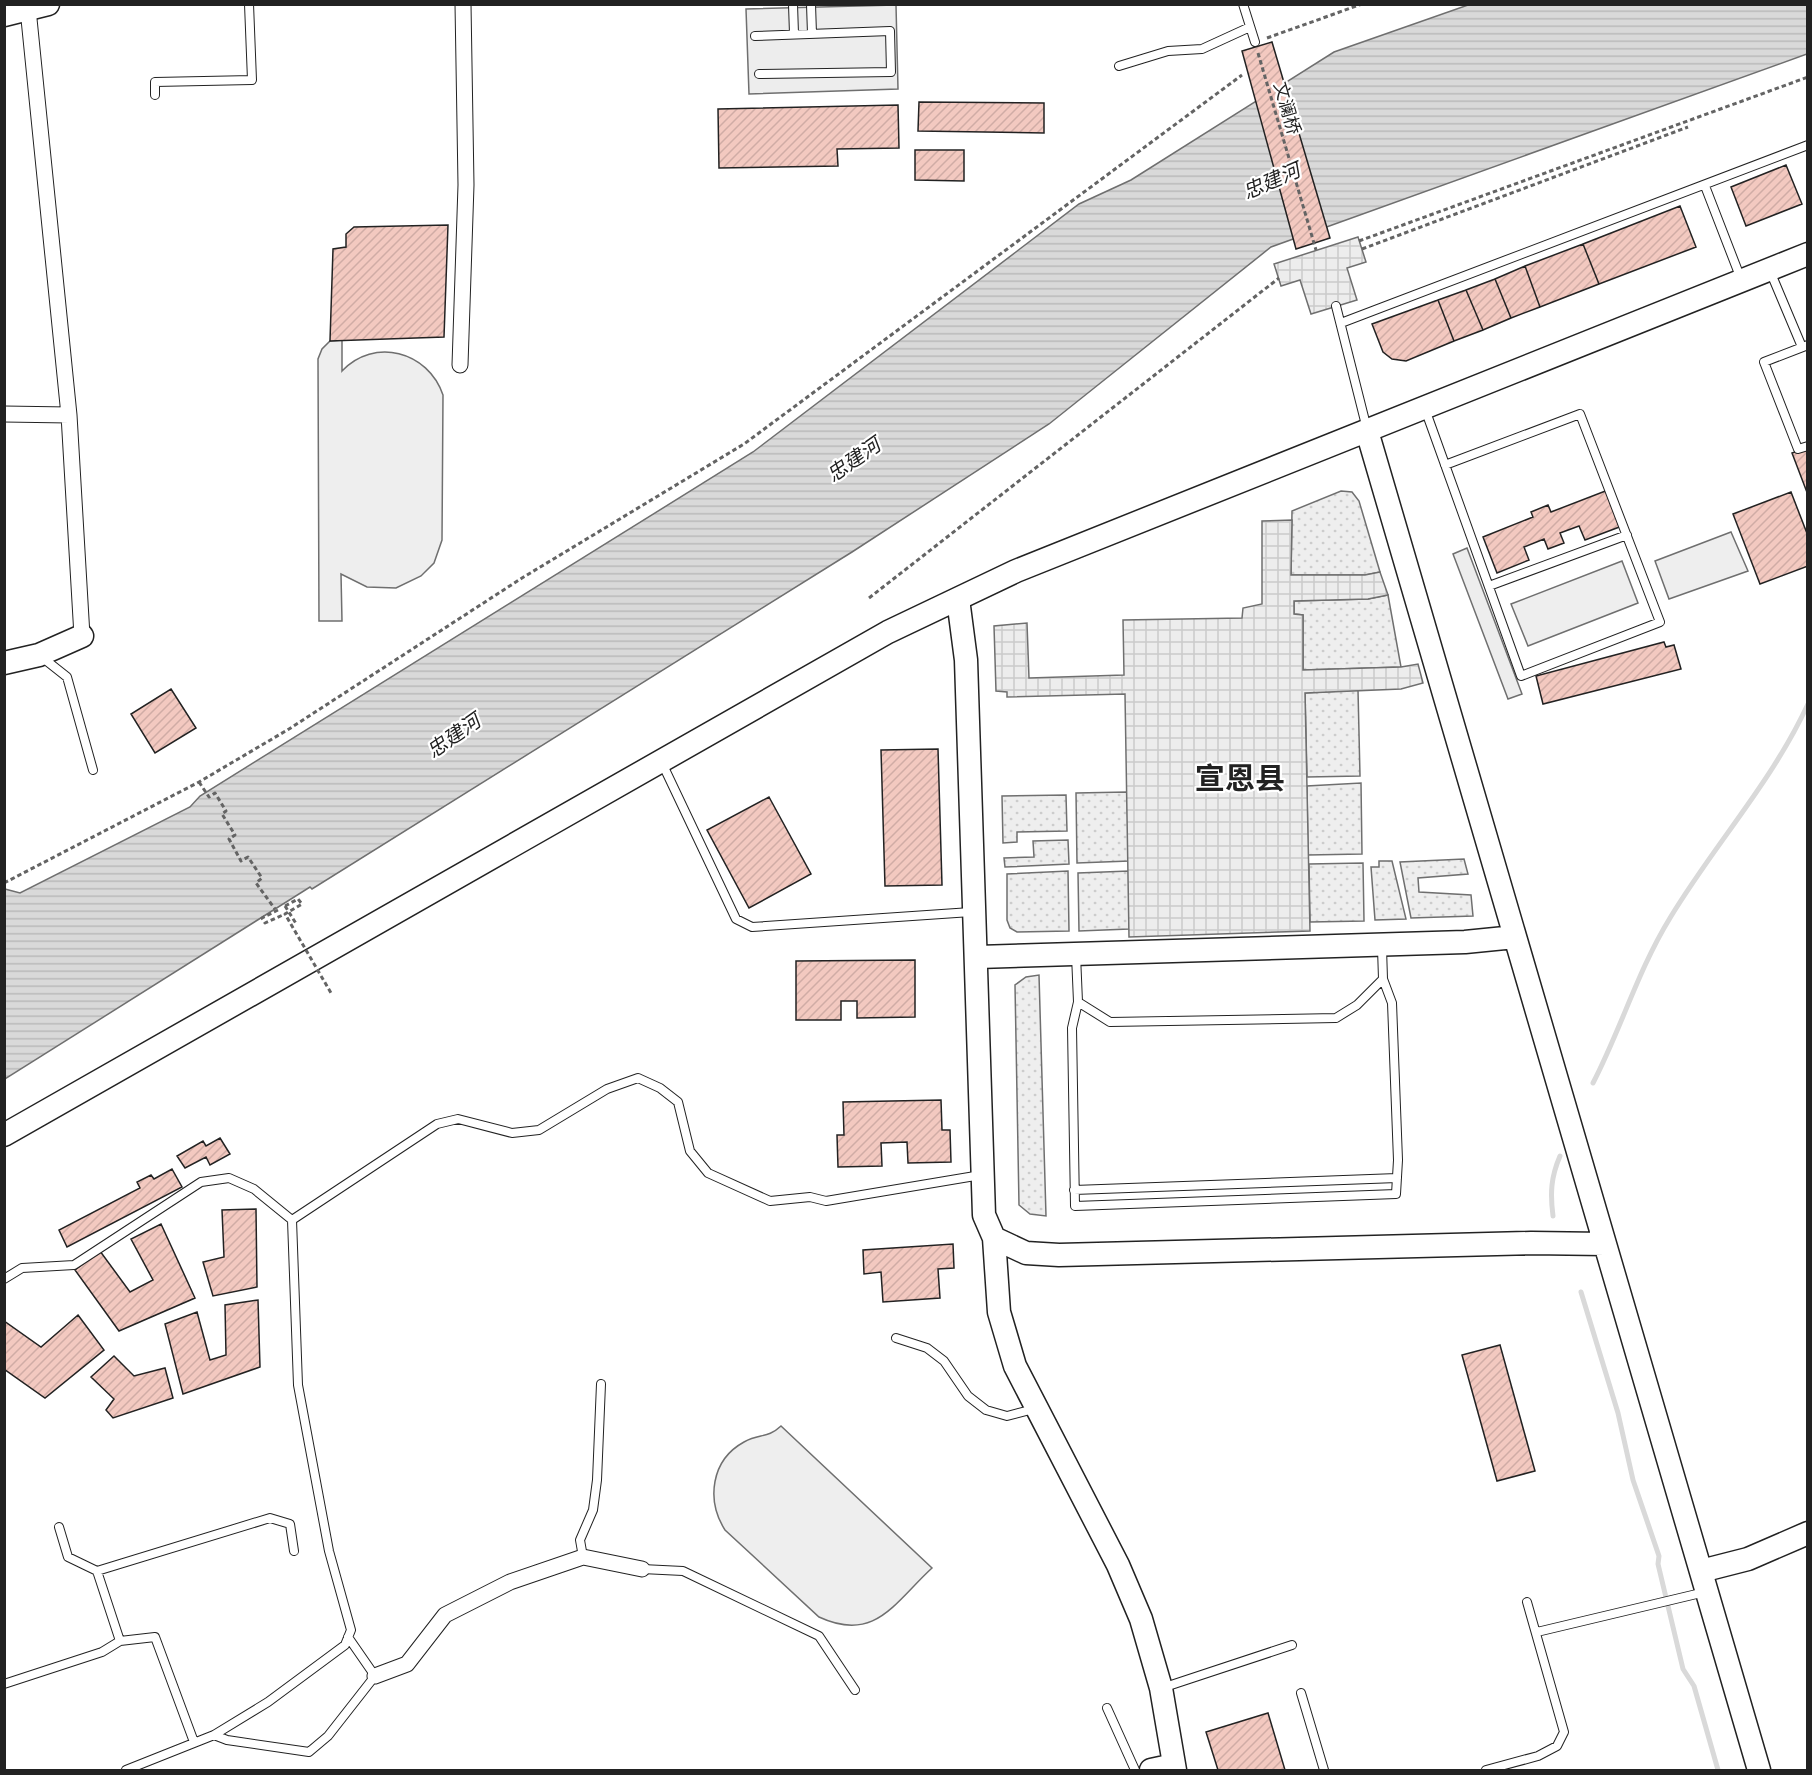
<svg xmlns="http://www.w3.org/2000/svg" width="1812" height="1775" font-family="'Exo 2','Noto Sans SC',sans-serif">
<defs>
<pattern id="green-dots" width="8" height="8" patternUnits="userSpaceOnUse" patternTransform="scale(1.5)"><rect width="8" height="8" fill="#eee"/><path d="M2 2h.1M6 6h.1" fill="none" stroke="#ccc" stroke-width="1.8" stroke-linecap="round"/></pattern>
<pattern id="plaza-grid" width="8" height="8" patternUnits="userSpaceOnUse" patternTransform="scale(1.5)"><rect width="8" height="8" fill="#ededed"/><path d="M0 4h8M4 0v8" fill="none" stroke="#cbcbcb"/></pattern>
<pattern id="water-rules" width="6" height="5" patternUnits="userSpaceOnUse" patternTransform="scale(1.5)"><rect width="6" height="5" fill="#d9d9d9"/><path d="M0 2.5h6" fill="none" stroke="#bababa"/></pattern>
<pattern id="building-hatch" width="6" height="6" patternUnits="userSpaceOnUse" patternTransform="scale(1.5)"><rect width="6" height="6" fill="#f3c9c0"/><path d="M-1 1l2-2M0 6l6-6M5 7l2-2" fill="none" stroke="#d0aca5"/></pattern>
</defs>
<rect width="100%" height="100%" fill="#fff"/>
<path fill="url(#green-dots)" stroke="#6f6f6f" stroke-width="1.5" d="M1341 491 1352 492 1359 501 1380 572 1365 575H1291L1292 511Z
M1388 595 1401 667 1303 670V615L1294 614V601L1368 599Z
M1358 690 1360 776 1307 777 1305 693Z
M1361 783 1362 854 1308 855 1307 786Z
M1127 792 1129 861 1077 863 1076 793Z
M1066 795 1067 831 1017 832V842L1003 843 1002 796Z
M1068 840 1069 864 1005 867 1004 858 1034 857 1033 841Z
M1464 859 1468 874 1418 878 1419 892 1471 895 1473 916 1411 918 1400 862Z
M1379 861H1392L1406 919 1375 920 1371 867H1379Z
M1363 863 1364 921 1310 922 1309 864Z
M1068 871 1069 931 1017 932 1010 928 1007 920V874Z
M1129 871V929L1079 931 1078 873Z
M1039 975 1046 1216 1030 1214 1019 1205 1015 985 1026 977Z"/>
<path fill="#eee" stroke="#6f6f6f" stroke-width="1.5" d="M342 340V371C374 337 428 351 443 395L442 540 434 563 421 576 396 588 367 587 341 574 342 621H319L318 359 322 349 330 341Z
M1731 532 1748 571 1669 599 1655 561Z
M1622 561 1638 603 1528 646 1511 604Z
M781 1426 932 1568C894 1603 875 1643 819 1617L725 1530C706 1500 711 1460 744 1442 760 1433 767 1439 781 1426Z"/>
<path fill="#ededed" stroke="#6f6f6f" stroke-width="1.5" d="M896 5 898 89 749 94 746 9Z
M1467 548 1522 694 1508 699 1453 554Z"/>
<path fill="url(#plaza-grid)" stroke="#6f6f6f" stroke-width="1.5" d="M1358 237 1366 262 1347 268 1357 300 1311 314 1300 280 1281 286 1274 264Z
M1292 520 1291 575H1365L1380 572 1388 595 1368 599 1294 601V614L1303 615V670L1401 667 1418 664 1423 683 1401 689 1305 693 1310 931 1129 937 1125 694 1007 697V692L996 691 994 626 1027 623 1029 678 1124 675 1123 620 1242 618 1243 608 1262 604V521Z"/>
<path fill="url(#water-rules)" stroke="#6f6f6f" stroke-width="1.5" d="M1468 5H1807V54L1271 247 1049 424 852 552 312 889 310 887 5 1079V889L20 893 190 807 200 796 753 452 1079 204 1131 180 1334 52Z"/>
<g fill="none" stroke-linecap="round" stroke-linejoin="round">
<path stroke="#d9d9d9" stroke-width="5" d="M1593 1083C1621 1029 1638 970 1670 918 1714 845 1772 782 1808 704
M1553 1216C1550 1193 1551 1177 1560 1156
M1581 1292 1618 1413 1633 1480 1659 1556 1658 1564 1683 1669 1694 1686 1718 1770"/>
</g>
<path fill="url(#building-hatch)" stroke="#222" stroke-width="1.5" d="M1272 42 1330 238 1296 249 1242 51Z
M919 102 1044 103V133L918 131Z
M898 105 899 148 837 149 838 166 719 168 718 109Z
M915 150H964V181L915 180Z
M1786 165 1802 204 1746 226 1731 187Z
M1680 206 1696 247 1599 284 1583 244Z
M448 225 444 337 330 341 333 249 346 247V234L354 227Z
M1583 244 1599 284 1540 307 1525 266Z
M1525 266 1540 307 1511 318 1495 279Z
M1495 279 1511 318 1483 330 1466 290Z
M1466 290 1483 330 1454 341 1438 300Z
M1438 300 1454 341 1406 361 1392 359 1383 352 1372 324Z
M1808 448V495L1792 453Z
M1608 490 1622 526 1585 540 1579 526 1560 533 1564 543 1548 549 1544 539 1524 547 1529 560 1497 573 1483 537 1533 517 1531 512 1548 505 1551 512Z
M1791 492 1808 536V566L1760 584 1733 514Z
M1664 642 1666 647 1674 645 1681 669 1543 704 1536 676Z
M171 689 196 728 155 753 131 714Z
M938 749 942 885 885 886 881 750Z
M769 797 811 874 749 908 707 830Z
M915 960V1017L857 1018V1001H841V1020H796V961Z
M941 1100 942 1130H950L951 1162 908 1163 907 1142 881 1143 882 1166 838 1167 837 1135H844L843 1102Z
M220 1138 230 1154 210 1165 206 1157 185 1168 177 1156 203 1141 206 1146Z
M172 1169 182 1187 67 1247 59 1230 140 1188 137 1182 151 1175 154 1179Z
M256 1209 257 1287 213 1296 203 1262 224 1257 222 1210Z
M161 1224 195 1298 119 1331 75 1270 100 1251 130 1292 153 1280 131 1239Z
M953 1244 954 1268 938 1269 940 1298 883 1302 881 1272 864 1274 863 1250Z
M258 1300 260 1367 183 1394 165 1324 197 1312 210 1360 226 1355 225 1305Z
M78 1315 104 1350 45 1398 4 1369V1321L41 1347Z
M1500 1345 1535 1471 1497 1481 1462 1355Z
M114 1356 134 1376 165 1368 173 1398 113 1418 106 1410 114 1399 91 1377Z
M1268 1713 1285 1770H1218L1206 1732Z"/>
<g fill="none" stroke-linecap="round" stroke-linejoin="round">
<defs>
<path id="lane" d="M793 4 794 34
M811 4 812 34
M1243 4 1255 42
M755 36 890 31 891 72 759 74
M1119 66 1168 51 1202 49 1250 27
M155 95V82L252 80 249 4
M1705 186 1741 279
M1770 271 1802 347
M1336 306 1367 429
M1341 323 1808 145
M1808 345 1764 362 1798 449 1808 446
M1425 409 1521 676 1660 622 1580 414 1445 465
M1489 586 1627 535
M43 658 67 677 93 770
M662 763 736 919 752 927 971 912
M1076 955 1078 1002 1072 1028 1075 1206 1396 1194 1398 1160 1392 1003 1383 979 1382 948
M1078 1002 1110 1022 1336 1018 1357 1005 1383 979
M1074 1190 1397 1178
M292 1220 437 1124 458 1119 512 1133 539 1130 607 1089 638 1078 660 1088 678 1102 690 1151 708 1173 770 1201 810 1197 826 1201 981 1175
M4 1279 22 1268 74 1265 201 1182 229 1178 254 1189 292 1220 298 1385 329 1551 351 1630 345 1645 268 1702 214 1735 126 1770
M896 1338 927 1348 944 1361 968 1396 986 1410 1007 1416 1034 1409
M59 1527 68 1557 97 1571 270 1518 290 1524 294 1551
M583 1557 580 1540 593 1510 597 1480 601 1384
M642 1569 683 1571 819 1636 855 1690
M97 1571 120 1641 155 1637 194 1742
M1537 1632 1705 1592
M4 1684 102 1652 120 1641
M1162 1688 1292 1645
M1301 1693 1324 1770
M1107 1708 1135 1770
M214 1735 227 1740 309 1752 328 1736 375 1676 348 1637
M1486 1770 1538 1756 1557 1746 1564 1732 1527 1602"/>
<path id="street" d="M28 9 69 415 82 636
M460 365 466 185 463 4
M4 414 69 415
M375 1676 407 1664 445 1615 510 1582 583 1557 642 1569"/>
<path id="secondary" d="M4 15 48 4
M1367 431 1759 1770
M958 599 966 660 984 1215 994 1238 1026 1253 1059 1255 1531 1243 1605 1244
M4 663 39 655 82 636
M978 957 1465 942 1515 937
M4 1135 888 632 1016 571 1808 254
M994 1238 999 1312 1015 1366 1118 1565 1141 1619 1161 1688 1175 1770
M1701 1571 1748 1559 1808 1533
M1151 1770 1174 1765"/>
</defs>
<use href="#lane" stroke="#222" stroke-width="10"/>
<use href="#street" stroke="#222" stroke-width="17"/>
<use href="#secondary" stroke="#222" stroke-width="25"/>
<path stroke="#646464" stroke-width="3" stroke-dasharray="4.5 3" stroke-linecap="butt" d="M1267 38 1362 4
M1258 53 1316 250
M1359 241 1808 77
M1362 249 1688 127
M869 598 1279 278
M199 782 209 797 215 793 226 811 222 814 235 835 229 839 241 861 248 857 262 878 256 883 275 909
M4 883 199 782 289 729 522 578 744 444 1242 75
M285 906 297 925
M278 910 262 918 265 923 285 914"/>
<use href="#lane" stroke="#fff" stroke-width="8"/>
<use href="#street" stroke="#fff" stroke-width="15"/>
<use href="#secondary" stroke="#fff" stroke-width="22"/>
<path stroke="#646464" stroke-width="3" stroke-dasharray="4.5 3" stroke-linecap="butt" d="M285 906 298 899 302 904 285 914 331 993"/>
</g>
<g text-anchor="middle" dominant-baseline="central" stroke-width="4.5" stroke-linejoin="round" paint-order="stroke">
<g font-size="18" fill="#222" stroke="#fff">
<text transform="translate(1288 108) rotate(74)">文澜桥</text>
</g>
<g font-size="20" font-style="italic" fill="#222" stroke="#fff">
<text transform="translate(1271 180) rotate(-24)">忠建河</text>
<text transform="translate(853 459) rotate(-35)">忠建河</text>
<text transform="translate(453 735) rotate(-35)">忠建河</text>
</g>
<g font-size="30" font-weight="bold" fill="#222" stroke="#fff">
<text x="1240" y="777">宣恩县</text>
</g>
</g>
<rect width="1812" height="1775" fill="none" stroke="#222222" stroke-width="12"/>
</svg>
